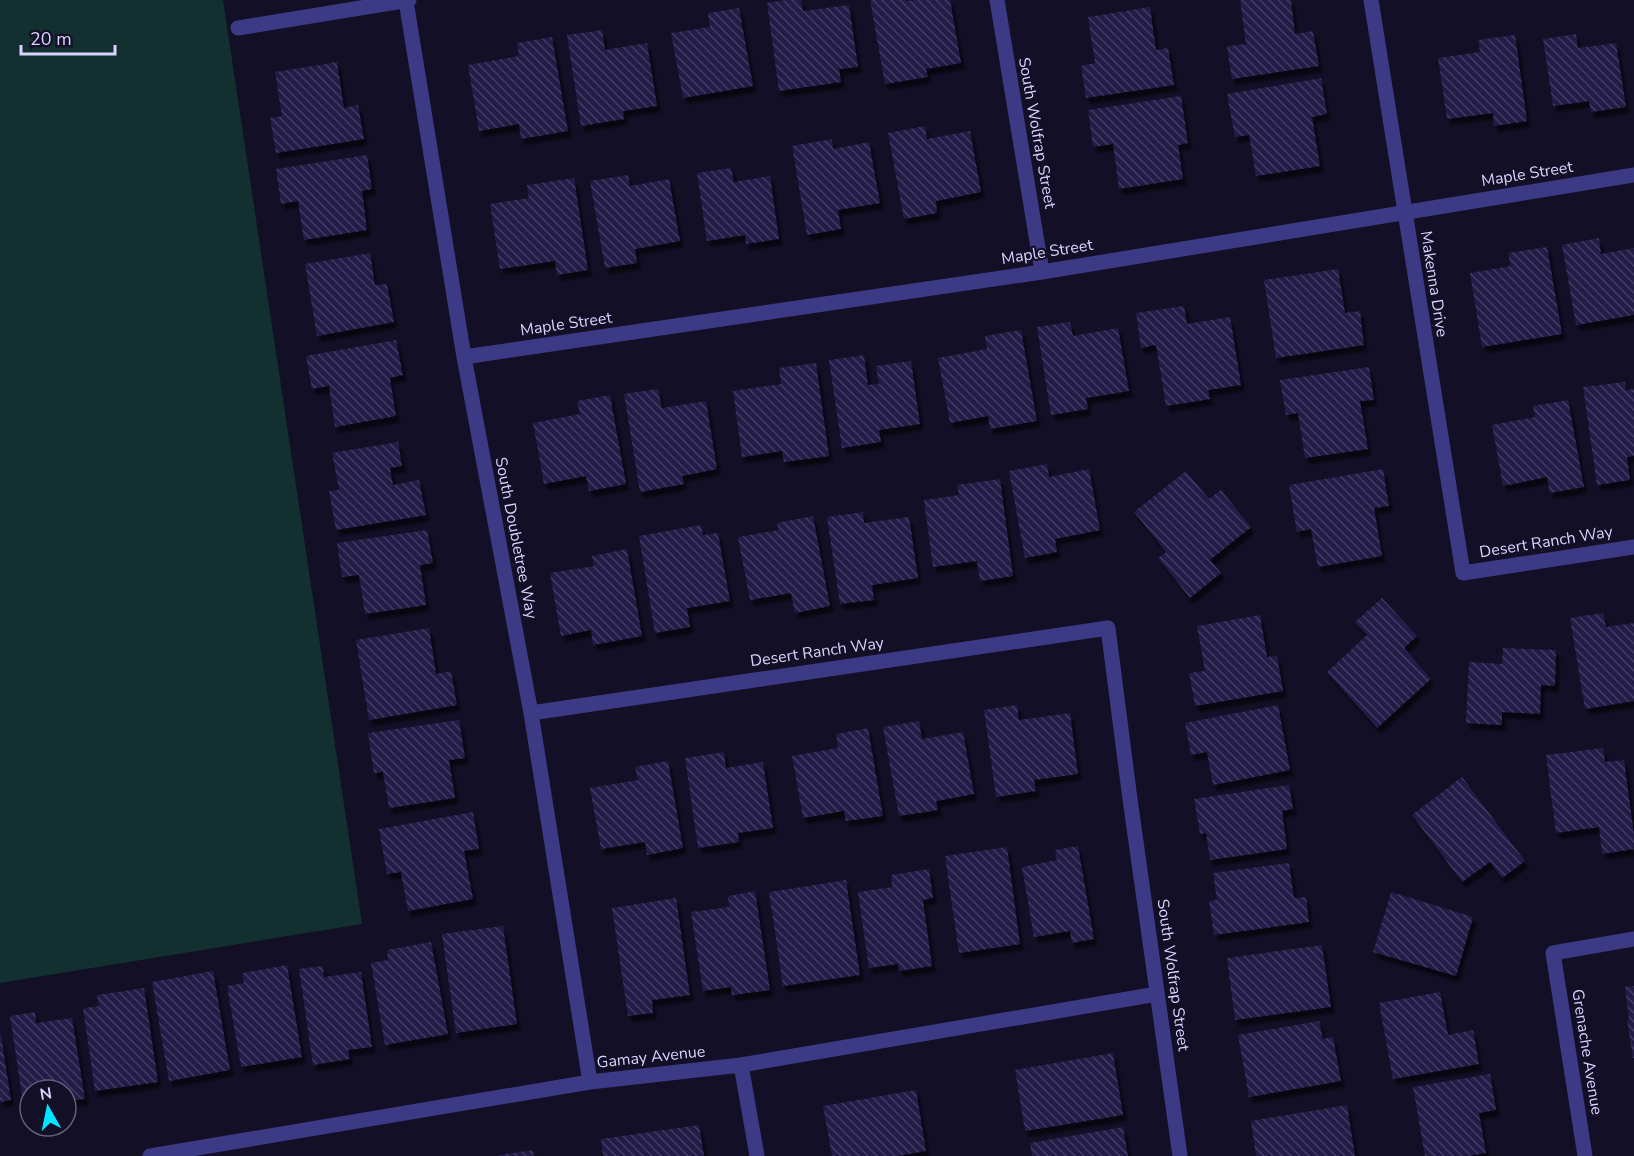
<svg xmlns="http://www.w3.org/2000/svg" width="1634" height="1156" font-family="'Nunito Sans',sans-serif">
<defs>
<pattern id="building-back-hatch" width="6" height="6" patternUnits="userSpaceOnUse" patternTransform="scale(1.5)"><rect width="6" height="6" fill="#241b47"/><path d="M-1 5l2 2M0 0l6 6M5-1l2 2" fill="none" stroke="#433b63"/></pattern>
<filter id="shadow"><feDropShadow dx="3.5" dy="6" stdDeviation="1.5" flood-color="#0009"/></filter>
</defs>
<rect width="100%" height="100%" fill="#130f26"/>
<path fill="#12302f" d="M0 0H223L362 924 0 983Z"/>
<path fill="url(#building-back-hatch)" filter="url(#shadow)" d="M786 0H801L803 11 849 5 858 67 839 69 841 82 779 91 767 3Z
M870 0H906V1L915 0H950L961 63 926 69 928 77 885 84Z
M1240 0H1291L1295 34 1313 31 1319 66 1232 79 1227 46 1246 44Z
M1150 7 1156 50 1168 48 1174 85 1086 98 1081 66 1095 63 1088 17Z
M739 8 753 86 683 98 671 33 710 27 708 13Z
M602 30 605 50 647 43 657 106 623 111 624 119 581 126 567 35Z
M1576 34 1578 48 1616 43 1626 107 1591 112 1589 101 1553 106 1543 39Z
M1515 35 1527 121 1494 126 1493 113 1447 119 1438 58 1480 52 1478 40Z
M552 37 568 131 521 139 519 124 479 131 468 65 519 56 517 43Z
M337 62 344 108 358 105 364 139 276 153 270 118 282 116 275 72Z
M1321 78 1327 114 1312 117 1320 166 1256 176 1249 135 1235 137 1227 94Z
M1181 96 1188 143 1178 145 1183 179 1119 189 1113 144 1093 147 1088 110Z
M925 126 927 139 970 131 981 192 936 201 937 213 904 219 888 133Z
M832 139 833 149 869 142 880 203 838 210 841 229 807 235 792 146Z
M367 155 372 189 362 191 367 230 304 240 298 201 281 204 276 169Z
M731 168 734 182 770 176 779 239 746 244 745 235 707 241 697 173Z
M628 175 630 186 669 179 680 241 635 249 637 263 605 268 590 181Z
M574 178 588 270 557 275 555 261 500 269 490 204 529 198 527 185Z
M1599 238 1601 254 1634 248V315L1576 325 1562 245Z
M1547 247 1562 334 1482 347 1470 273 1511 266 1508 253Z
M370 253 375 285 387 284 394 322 317 336 305 264Z
M1338 269 1345 313 1360 311 1364 345 1276 358 1264 280Z
M1184 306 1187 324 1230 317 1241 385 1208 390 1210 399 1166 406 1156 345 1141 348 1136 313Z
M1070 322 1073 336 1118 328 1129 391 1086 398 1088 409 1051 415 1037 327Z
M1021 330 1037 421 990 429 988 416 950 423 938 358 987 349 985 336Z
M396 340 403 375 390 378 396 416 335 427 329 386 312 389 306 356Z
M864 355 868 385 879 384 876 366 911 361 920 424 879 430 881 442 842 448 829 360Z
M816 363 829 456 784 462 782 451 742 457 733 391 781 384 779 368Z
M1369 367 1374 400 1360 401 1368 449 1305 458 1298 413 1286 415 1280 380Z
M1625 382 1626 390 1634 389V456L1627 457 1630 480 1597 485 1583 387Z
M658 389 662 408 706 401 717 469 682 476 684 484 640 492 624 394Z
M610 395 626 484 589 491 586 476 544 484 533 423 580 414 577 401Z
M1568 400 1584 487 1550 493 1547 477 1503 486 1492 425 1535 417 1533 406Z
M398 442 402 466 390 468 393 485 419 480 426 515 336 530 329 491 339 490 332 453Z
M1047 464 1049 477 1089 469 1100 530 1055 539 1057 552 1025 558 1009 471Z
M1383 469 1389 506 1374 508 1382 556 1318 567 1311 529 1297 532 1289 485Z
M1186 471 1209 499 1221 490 1251 527 1210 560 1221 573 1190 598 1158 558 1166 552 1134 512Z
M1000 479 1013 576 980 581 977 561 933 567 924 500 959 495 957 485Z
M863 512 864 523 909 517 918 578 872 585 874 600 840 604 827 517Z
M813 516 830 606 795 613 791 593 750 600 738 537 779 530 777 523Z
M701 525 703 535 718 533 730 601 687 608 690 627 655 633 639 536Z
M427 530 433 563 420 565 426 605 365 614 359 575 342 577 337 543Z
M627 549 642 636 593 645 591 630 561 636 550 573 594 566 592 556Z
M1382 598 1417 636 1404 648 1431 679 1377 728 1327 672 1367 635 1355 622Z
M1603 613 1606 627 1634 623V701L1585 709 1570 618Z
M1260 615 1267 657 1277 656 1283 691 1195 706 1189 673 1205 671 1197 626Z
M429 628 436 674 451 671 457 705 369 720 356 640Z
M1503 648 1556 650 1555 686 1541 685 1540 714 1502 712V725L1466 723 1469 662 1502 664Z
M1017 705 1019 720 1070 713 1078 774 1034 780 1036 791 996 797 984 710Z
M1278 705 1290 770 1213 785 1207 752 1191 755 1185 723Z
M459 720 465 758 449 760 455 798 389 808 383 772 374 773 368 733Z
M919 721 922 739 963 732 974 794 936 801 938 810 899 816 883 727Z
M868 728 883 816 846 821 844 811 803 818 792 756 838 748 836 734Z
M1603 748 1605 762 1624 760 1634 835V849L1602 854 1599 827 1556 833 1546 755Z
M724 752 726 768 763 762 773 828 738 833 739 842 698 848 685 758Z
M668 761 683 848 647 855 645 842 601 849 590 788 638 780 635 767Z
M1462 777 1525 861 1502 878 1490 862 1462 882 1412 815Z
M1289 785 1293 809 1282 811 1287 849 1210 860 1206 833 1200 834 1194 799Z
M473 812 479 849 464 851 473 899 408 911 401 872 387 874 379 829Z
M1078 846 1094 939 1072 943 1070 931 1034 937 1022 867 1057 860 1055 850Z
M1007 847 1020 944 959 953 945 856Z
M1289 863 1294 898 1306 897 1309 922 1214 935 1209 901 1217 900 1213 873Z
M929 869 933 898 923 900 932 966 899 971 898 964 869 968 858 892 892 887 891 875Z
M846 880 860 975 783 986 769 892Z
M755 891 770 990 732 995 731 987 703 991 691 912 729 907 728 896Z
M1391 892 1473 917 1456 976 1373 952Z
M676 898 690 995 652 1000 653 1013 628 1016 612 908Z
M503 926 517 1024 456 1033 442 934Z
M431 942 448 1034 385 1045 371 963 388 960 387 950Z
M1322 945 1331 1007 1235 1020 1227 958Z
M287 965 302 1057 241 1067 227 986 244 983 242 973Z
M323 966 324 977 361 972 372 1047 348 1050 350 1059 313 1065 299 969Z
M213 971 230 1070 169 1081 152 982Z
M1634 986V1058H1633L1627 1020H1629L1625 987Z
M144 988 158 1082 95 1091 83 1008 99 1006 97 995Z
M1440 992 1448 1035 1473 1030 1479 1064 1393 1079 1379 1003Z
M35 1012 36 1023 72 1018 85 1099 66 1101V1090H30V1107L24 1108 10 1016Z
M1319 1021 1323 1039 1333 1037 1341 1081 1249 1097 1238 1035Z
M0 1036H1L11 1100 0 1102Z
M1113 1053 1123 1115 1025 1131 1015 1070Z
M1490 1074 1496 1110 1479 1113 1486 1153 1468 1156H1425L1413 1087Z
M916 1090 926 1151 898 1156H832L823 1106Z
M1347 1105 1355 1156H1256L1251 1121Z
M699 1125 704 1156H603L601 1139Z
M1123 1127 1128 1156H1032L1030 1143Z
M533 1150 534 1156H499V1155Z"/>
<g fill="none" stroke-linecap="round" stroke-linejoin="round">
<path stroke="#3d3a85" stroke-width="15" d="M997 0 1042 272
M1371 0 1463 573 1634 547
M406 1 464 357 531 713 590 1082
M238 28 409 0
M464 357 1042 272 1634 175
M531 713 1108 628 1130 799 1180 1156
M741 1065 757 1156
M150 1156 590 1082 741 1065 1157 994
M1585 1156 1553 953 1634 939"/>
</g>
<g text-anchor="middle" dominant-baseline="central" stroke-width="4.5" stroke-linejoin="round" paint-order="stroke">
<g font-size="16" fill="#d9d4ff" stroke="#130f26">
<text transform="translate(1037 133) rotate(80)">South Wolfrap Street</text>
<text transform="translate(1527 174) rotate(-9)">Maple Street</text>
<text transform="translate(1047 252) rotate(-9)">Maple Street</text>
<text transform="translate(1434 284) rotate(81)">Makenna Drive</text>
<text transform="translate(566 324) rotate(-8)">Maple Street</text>
<text transform="translate(516 538) rotate(79)">South Doubletree Way</text>
<text transform="translate(1546 542) rotate(-9)">Desert Ranch Way</text>
<text transform="translate(817 652) rotate(-8)">Desert Ranch Way</text>
<text transform="translate(1173 975) rotate(82)">South Wolfrap Street</text>
<text transform="translate(1587 1052) rotate(81)">Grenache Avenue</text>
<text transform="translate(651 1057) rotate(-6)">Gamay Avenue</text>
</g>
</g>
<g transform="translate(48 1108) rotate(351)"><circle r="28" fill="#130f26" stroke="#625e7d" stroke-width="1.5"/>
<path d="M0-4.5L10 22L0 15L-10 22Z" fill="#00e5ff"/>
<text y="-9" font-size="16" font-weight="bold" text-anchor="middle" fill="#d9d4ff">N</text>
</g>
<path d="M21 45v9h94v-9" fill="none" stroke="#d9d4ff" stroke-width="3"/>
<text x="30" y="45" font-size="18" fill="#d9d4ff" stroke="#130f26" stroke-width="4.5" paint-order="stroke">20 m</text>
</svg>
